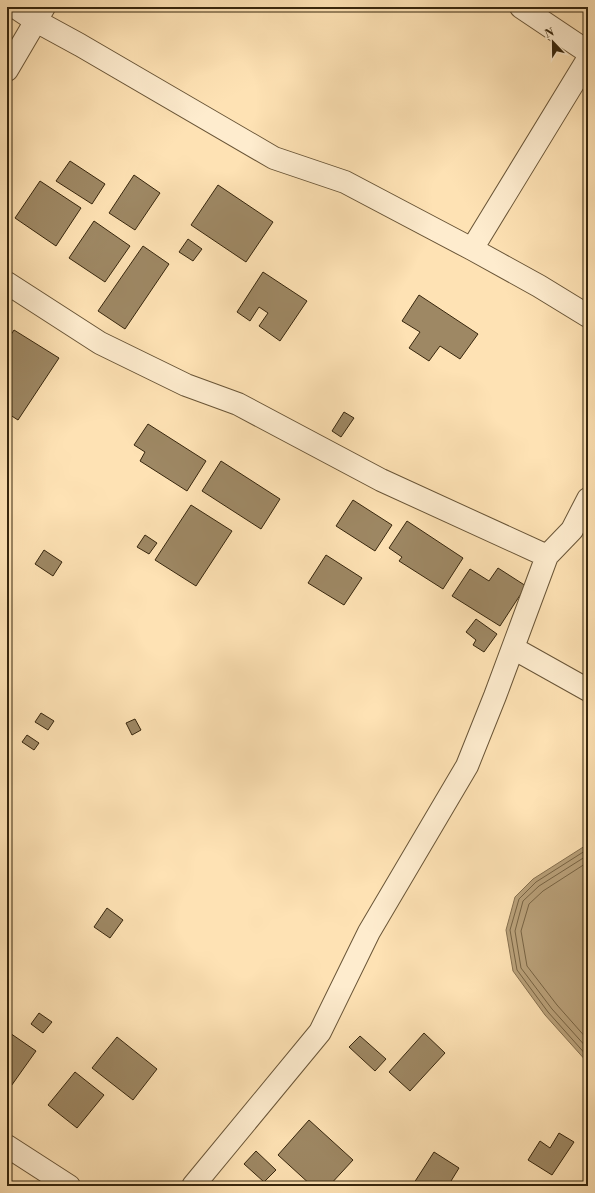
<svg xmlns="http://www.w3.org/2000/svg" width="595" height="1193" font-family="'Libre Bodoni',serif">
<rect width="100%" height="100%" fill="#fee2b4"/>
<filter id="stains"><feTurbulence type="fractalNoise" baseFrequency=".005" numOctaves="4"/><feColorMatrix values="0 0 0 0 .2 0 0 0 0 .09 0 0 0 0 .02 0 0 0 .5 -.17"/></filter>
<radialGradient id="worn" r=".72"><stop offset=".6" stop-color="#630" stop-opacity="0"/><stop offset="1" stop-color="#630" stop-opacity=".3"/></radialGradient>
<path fill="#baa27b" stroke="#86704f" d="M588 844V1063L545 1015 513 971 506 930 515 897 533 879Z"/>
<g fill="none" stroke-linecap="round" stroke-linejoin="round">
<path stroke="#786444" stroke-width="1" d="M588 849 536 882 519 899 510 930 517 970 548 1012 588 1057
M588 855 539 886 523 901 515 931 521 968 552 1009 588 1049
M588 862 543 891 529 904 521 931 527 966 557 1005 588 1040"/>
</g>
<path fill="#9e8864" stroke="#37260d" d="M70 161 105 184 92 204 56 181Z
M134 175 160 193 135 230 109 213Z
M40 181 81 208 56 246 15 218Z
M218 185 273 222 246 262 191 225Z
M94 221 130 246 105 282 69 258Z
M188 239 202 249 193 261 179 252Z
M143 246 169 264 125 329 98 311Z
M263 272 307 301 280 341 259 326 268 313 259 307 250 321 237 312Z
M419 295 478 334 460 359 440 346 429 361 409 348 420 332 402 321Z
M14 330 59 358 18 420 7 413V341Z
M344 412 354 418 341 437 332 431Z
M148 424 206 461 187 491 140 461 145 452 134 445Z
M221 461 280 499 261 529 202 491Z
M353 500 392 525 375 551 336 526Z
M191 505 232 531 196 586 155 560Z
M407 521 463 558 443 589 399 561 402 557 389 548Z
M145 535 157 543 149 554 137 547Z
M44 550 62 562 53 576 35 564Z
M326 555 362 578 344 605 308 583Z
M498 568 526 586 500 626 452 596 470 569 489 581Z
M476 619 497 634 484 652 473 645 476 640 466 632Z
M41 713 54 721 48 730 35 722Z
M135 719 141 730 132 735 126 723Z
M27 735 39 743 34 750 22 742Z
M107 908 123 920 110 938 94 927Z
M39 1013 52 1022 43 1033 31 1024Z
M7 1031 36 1051 9 1089 7 1087Z
M424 1033 445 1053 410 1091 389 1072Z
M360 1036 386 1059 375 1071 349 1047Z
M117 1037 157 1069 133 1100 92 1068Z
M75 1072 104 1095 77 1128 48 1105Z
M309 1120 353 1160 329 1186H312L278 1155Z
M559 1133 574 1142 552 1175 528 1160 540 1141 550 1148Z
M256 1151 276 1170 264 1182 244 1164Z
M434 1152 459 1168 448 1186H412Z"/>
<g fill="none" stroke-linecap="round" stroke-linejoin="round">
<defs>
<path id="street" d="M15 7 36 21 80 45 274 158 345 182 472 249 539 286 588 316
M521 7 588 52
M7 70 44 7
M472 249 588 59
M7 283 100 343 186 385 238 404 381 480 547 556
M513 648 588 690
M7 1146 69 1186
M193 1186 320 1032 369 932 467 766 495 696 547 556 572 530 588 499"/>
</defs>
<use href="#street" stroke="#695537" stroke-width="24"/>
<use href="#street" stroke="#feecce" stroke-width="22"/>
</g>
<rect width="595" height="1193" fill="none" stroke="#fee2b4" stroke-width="24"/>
<rect x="8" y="8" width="579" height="1177" fill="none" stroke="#37260d" stroke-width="2"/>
<rect x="12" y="12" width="571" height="1169" fill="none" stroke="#37260d"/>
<g transform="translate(553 42) rotate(338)" stroke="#feecce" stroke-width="3" paint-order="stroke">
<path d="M0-3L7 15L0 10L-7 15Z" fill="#37260d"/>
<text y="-6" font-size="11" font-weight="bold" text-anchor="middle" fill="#37260d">N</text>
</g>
<rect width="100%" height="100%" filter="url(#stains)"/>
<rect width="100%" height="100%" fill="url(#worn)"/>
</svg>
